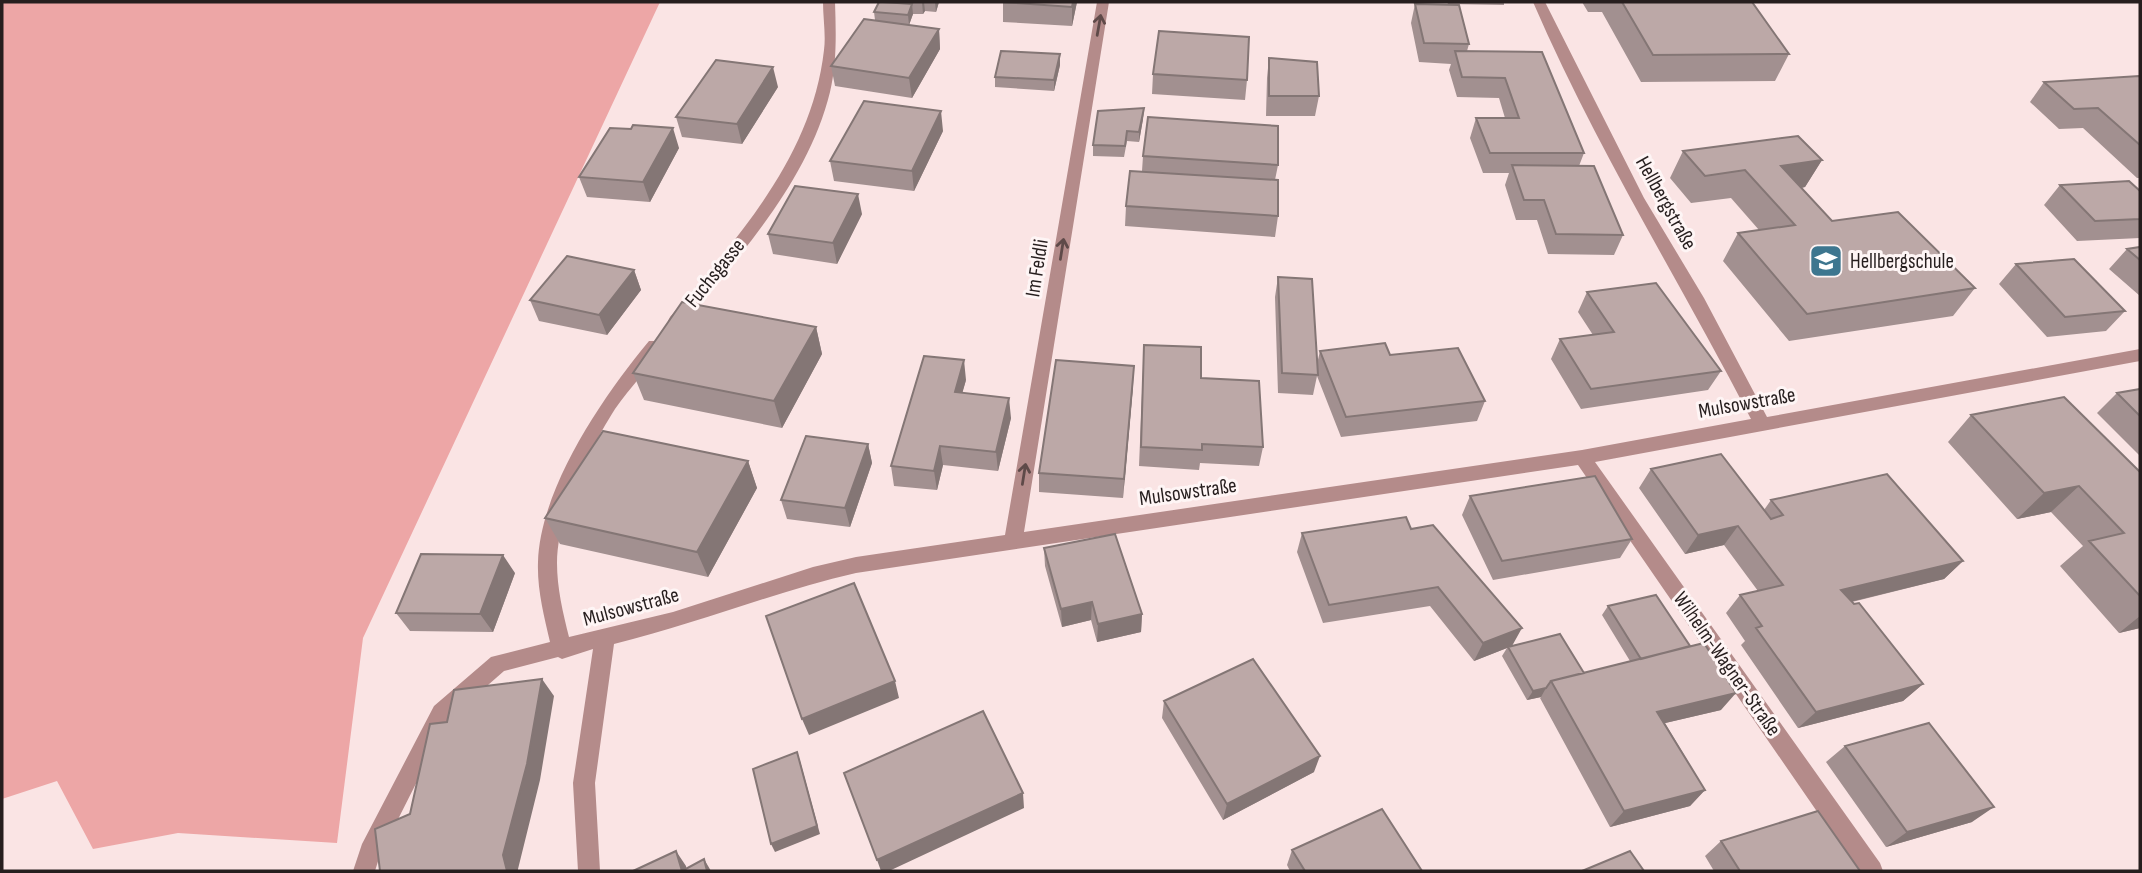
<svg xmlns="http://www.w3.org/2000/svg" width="2142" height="873" font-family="'Sofia Sans Condensed',sans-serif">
<rect width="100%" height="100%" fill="#fae4e4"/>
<path fill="#eda6a6" d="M2 2H660L363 638 337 843 178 833 93 849 57 781 2 799Z"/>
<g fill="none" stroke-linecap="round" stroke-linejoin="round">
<path fill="#b48b8a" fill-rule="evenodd" d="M823 2H835C836 33 837 62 830 92 808 182 739 256 682 325H670L668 321 670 317C737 239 812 157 824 50 826 35 823 18 823 2Z
M1097 2H1109L1024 532 1582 450 1751 419C1679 280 1595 146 1533 2H1545L1644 198 1704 298 1767 417 2140 349V361L1595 462 1880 863 1883 871H1858L1578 465 856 573C774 592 696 624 614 644L595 783 600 871H578L573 783 593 649 562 659 558 657 504 671 448 720 380 855 375 871H353L362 844 434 706 491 657 550 642C544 616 537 589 538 562 540 489 603 396 649 341H661L663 345C650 368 630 387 615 409 589 450 557 514 557 563 557 588 563 613 569 637L673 612 813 567 856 557 1005 535Z"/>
</g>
<path fill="#a29090" d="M879 2H939L936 12 925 11 923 14H913L909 25 939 29 940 49 912 98 835 86 831 66 875 20 874 12Z
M1003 2H1077L1072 26 1003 22Z
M1447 2H1504V5L1448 4Z
M1582 2H1752L1789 54 1775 81 1641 82 1602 12H1588Z
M1415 4 1469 44 1467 51 1542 52 1584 153 1579 166 1623 235 1614 255 1548 254 1537 220H1516L1505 185 1509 173H1483L1470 138 1476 118H1505L1499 98 1457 97 1449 70 1451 64 1419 62 1411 23Z
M1060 54V65L1054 91 995 87V77Z
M1269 58 1319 96 1315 116H1266L1267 78Z
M1153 74 1247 80 1245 100 1152 94Z
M2140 77V178H2137L2083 128 2059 129 2030 102 2044 82Z
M778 87 742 144 682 137 676 117Z
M1144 108 1143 119 1139 142 1127 141 1124 157 1093 156V145Z
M631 129 679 148 650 202 587 197 579 177Z
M943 131 914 191 834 181 830 161Z
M1683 151 1822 160 1805 187 1802 188 1832 221 1975 288 1953 316 1789 341 1723 261 1738 233 1759 230 1731 198 1691 203 1670 178Z
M1143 156 1278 165 1275 180 1278 216 1275 237 1125 226 1126 206 1142 171Z
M2060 185 2140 189V238L2077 241 2044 205Z
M862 214 837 264 773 254 768 234Z
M2140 247V296L2109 269 2127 249Z
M2016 264 2125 311 2106 331 2047 337 1999 284Z
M634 270 641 290 607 335 539 321 530 300Z
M1278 277 1317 364 1320 351 1390 355 1485 401 1477 421 1341 437 1317 376 1313 395 1278 393 1275 297Z
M1587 292 1721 371 1708 390 1581 409 1551 359 1560 339 1593 335 1578 312Z
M816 327 822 354 782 428 644 400 633 373Z
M1144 345 1201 378 1263 447 1259 466 1200 463 1199 470 1139 466Z
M966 380 962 393 1011 418 998 471 943 465 937 490 894 486 891 466Z
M1133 386 1123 498 1039 492V473Z
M2140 389V456L2097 413 2117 393Z
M1971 415 2140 472V628L2119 633 2060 566 2083 546 2051 512 2017 519 1948 442Z
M868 444 872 463 850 527 787 519 781 500Z
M748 461 757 488 708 577 560 544 545 518Z
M1651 469 1764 510 1771 500 1963 561 1944 579 1852 602 1923 684 1903 701 1798 728 1741 645 1745 641 1726 613 1740 595 1758 591 1724 545 1685 554 1639 488Z
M1470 496 1632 539 1620 558 1493 580 1462 515Z
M1411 529 1512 646 1584 673 1630 661 1602 615 1608 606 1721 710 1665 723 1705 790 1690 806 1610 827 1540 698 1541 697 1527 700 1502 656 1507 648 1474 661 1430 606 1323 623 1297 552 1302 533Z
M1044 548 1142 614 1141 632 1097 642 1091 620 1062 627 1045 566Z
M515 573 493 632 410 631 396 613Z
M1164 701 1314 772 1223 820 1162 718Z
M1845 746 1972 822 1886 847 1826 762Z
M1721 841 1860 871H1714L1705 856Z
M1292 850 1422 871H1290L1287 865Z"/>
<path fill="#847675" d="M922 2H924L925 11 923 14Z
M935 2H939L936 12Z
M1073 2H1077L1072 26V7Z
M912 4 913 14 909 25 908 15Z
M939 29 940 49 912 98 909 78Z
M1060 54V65L1054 91V80Z
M773 67 778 87 742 144 737 124Z
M1144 108 1143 119 1139 142V132Z
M941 111 943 131 914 191 912 171Z
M673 128 679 148 650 202 643 182Z
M1822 160 1805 187 1765 193 1781 166Z
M858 194 862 214 837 264 833 243Z
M634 270 641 290 607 335 599 315Z
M816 327 822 354 782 428 774 401Z
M964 360 966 380 957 412 955 392Z
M1134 366 1133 386 1123 498 1124 479Z
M1009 398 1011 418 998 471 996 452Z
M868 444 872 463 850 527 845 508Z
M940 446 943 465 937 490 934 471Z
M748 461 757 488 708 577 697 552Z
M2079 486 2051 512 2017 519 2044 493Z
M1738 526 1724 545 1685 554 1698 535Z
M503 555 515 573 493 632 480 614Z
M1963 561 1944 579 1825 608 1841 590Z
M1092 602 1091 620 1062 627 1061 609Z
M1142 614 1141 632 1097 642 1098 624Z
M2140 616V628L2119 633Z
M1522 628 1512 646 1474 661 1483 643Z
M542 679 554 696 540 780 518 869V871H507L503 855Z
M895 681 899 698 809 735 802 719Z
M1923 684 1903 701 1798 728 1816 712Z
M1546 688 1541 697 1527 700 1533 691Z
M1736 693 1721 710 1644 728 1657 712Z
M797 752 800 761 820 834 775 852 771 844Z
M1320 756 1314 772 1223 820 1227 804Z
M1705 790 1690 806 1610 827 1624 811Z
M1023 793 1024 808 889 871H881L877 860Z
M1994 807 1972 822 1886 847 1907 832Z
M676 851 686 866 687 871H682Z
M704 859 711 871H707Z"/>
<path fill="#bca8a7" stroke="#847675" stroke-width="2" d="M879 2H883L912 4 908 15 874 12Z
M1003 2H1073L1072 7Z
M1622 2H1752L1789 54 1653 55Z
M1415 4 1459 5 1469 44 1424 43Z
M864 19 939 29 909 78 831 66Z
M1159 31 1249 37 1247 80 1153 74Z
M1001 51 1060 54 1054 80 995 77Z
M1455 51 1542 52 1584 153H1490L1476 118H1519L1505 78 1462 77Z
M1269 58 1317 62 1319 96H1269Z
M716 60 773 67 737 124 676 117Z
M2139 76 2140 77V145L2098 108 2074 109 2044 82Z
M864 101 941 111 912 171 830 161Z
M1144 108 1139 132 1127 131 1125 146 1093 145 1098 111Z
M1148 117 1278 126V165L1143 156Z
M633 125 673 128 643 182 579 177 610 128 631 129Z
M1798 136 1822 160 1781 166 1832 221 1898 212 1975 288 1807 314 1738 233 1795 225 1745 170 1705 176 1683 151Z
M1512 165 1594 166 1623 235 1556 234 1544 200H1524Z
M1130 171 1278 180V216L1126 206Z
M2129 181 2140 191V219L2095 221 2060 185Z
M795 186 858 194 833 243 768 234Z
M2140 247V260L2127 249Z
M567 256 634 270 599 315 530 300Z
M2074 259 2125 311 2065 317 2016 264Z
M1278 277 1312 279 1318 375 1282 373Z
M1656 283 1721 371 1591 389 1560 339 1614 332 1587 292Z
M682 302 816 327 774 401 633 373Z
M1385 343 1390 355 1458 348 1485 401 1346 417 1320 351Z
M1144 345 1201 347V378L1259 381 1263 447 1202 444V450L1141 447Z
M924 356 964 360 955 392 1009 398 996 452 940 446 934 471 891 466Z
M1056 360 1134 366 1124 479 1039 473Z
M2140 389V416L2117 393Z
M2064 397 2140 472V596L2089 541 2124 533 2079 486 2044 493 1971 415Z
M603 431 748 461 697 552 545 518Z
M806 436 868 444 845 508 781 500Z
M1721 454 1771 519 1783 515 1771 500 1887 474 1963 561 1841 590 1854 604 1859 603 1923 684 1816 712 1756 628 1762 626 1740 595 1783 585 1738 526 1698 535 1651 469Z
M1595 476 1632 539 1502 561 1470 496Z
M1406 517 1411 529 1433 525 1522 628 1483 643 1438 587 1329 605 1302 533Z
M1115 534 1142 614 1098 624 1092 602 1061 609 1044 548Z
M421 554 503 555 480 614 396 613Z
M854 583 895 681 802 719 766 616Z
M1656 595 1690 646 1641 659 1608 606Z
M1560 634 1584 673 1551 681 1546 688 1533 691 1508 647Z
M1704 643 1736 693 1657 712 1705 790 1624 811 1551 681Z
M1253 659 1320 756 1227 804 1164 701Z
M542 679 527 764 503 855 507 871H380L375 829 410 814 430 724 447 722 454 690Z
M983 711 1023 793 877 860 844 773Z
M1929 723 1994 807 1907 832 1845 746Z
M797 752 817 826 771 844 753 769Z
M1382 809 1422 871H1305L1292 850Z
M1818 811 1860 871H1740L1721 841Z
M676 851 682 871 704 859 707 871H633Z
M1630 851 1644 871H1582Z"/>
<defs><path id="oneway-shaft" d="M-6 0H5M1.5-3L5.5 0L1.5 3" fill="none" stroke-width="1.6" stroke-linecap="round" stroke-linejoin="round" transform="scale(1.75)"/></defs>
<g stroke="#5f4a49">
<use href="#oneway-shaft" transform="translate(1099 25) rotate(-80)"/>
<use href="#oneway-shaft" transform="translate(1062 249) rotate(-81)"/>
<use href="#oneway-shaft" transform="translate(1024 474) rotate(-81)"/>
</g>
<defs>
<symbol id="school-square" viewBox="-11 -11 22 22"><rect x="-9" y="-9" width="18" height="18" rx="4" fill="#3d768f" stroke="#fef5f5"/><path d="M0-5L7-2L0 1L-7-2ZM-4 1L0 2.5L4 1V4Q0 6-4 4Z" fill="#fff"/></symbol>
</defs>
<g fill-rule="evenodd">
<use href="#school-square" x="1807" y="242" width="38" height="38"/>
</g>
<g text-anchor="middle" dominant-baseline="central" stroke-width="6" stroke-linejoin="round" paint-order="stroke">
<g font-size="21" fill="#261e1e" stroke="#fef5f5">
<text transform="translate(1666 203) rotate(61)">Hellbergstraße</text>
<text transform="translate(1037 268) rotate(-81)">Im Feldli</text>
<text transform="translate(715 273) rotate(-51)">Fuchsgasse</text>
<text transform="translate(1747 403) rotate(-10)">Mulsowstraße</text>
<text transform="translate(1188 492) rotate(-8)">Mulsowstraße</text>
<text transform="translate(631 607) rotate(-15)">Mulsowstraße</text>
<text transform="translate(1727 664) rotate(55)">Wilhelm-Wagner-Straße</text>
</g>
<g font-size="21" fill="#261e1e" stroke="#fef5f5" text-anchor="start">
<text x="1850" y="261">Hellbergschule</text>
</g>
</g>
<rect width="2142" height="873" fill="none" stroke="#261e1e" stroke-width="7"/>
</svg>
